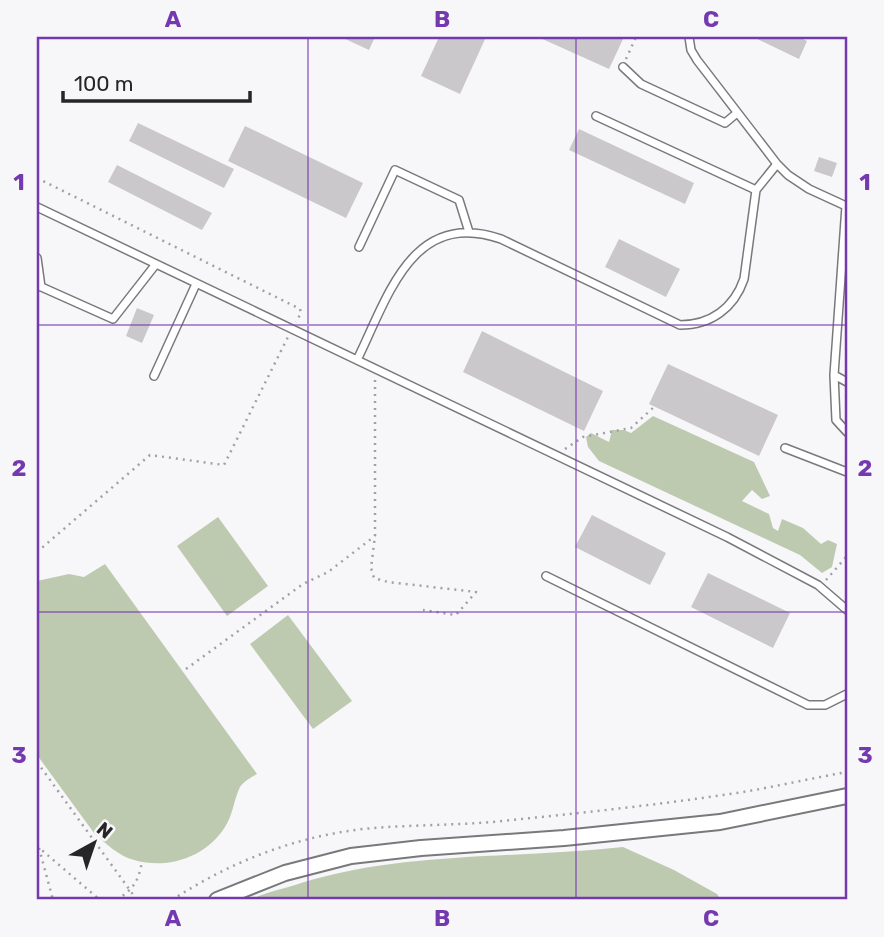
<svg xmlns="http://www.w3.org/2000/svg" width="884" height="937" font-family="Rubik,sans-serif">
<rect width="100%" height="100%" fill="#f7f7fa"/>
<path fill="#becab0" d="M653 416 754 462 770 496 762 499 752 490 742 501 769 514 773 528 778 531 782 519 803 528 821 544 828 540 837 544 832 567 822 573 800 555 599 461 588 447 586 437 591 433 609 442 612 430H624L631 433Z
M218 517 268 586 227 616 177 546Z
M105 564 257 774C252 777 243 782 240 787 234 799 233 815 225 827 206 857 168 870 134 860 119 856 106 844 94 833L37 755V581L69 574 84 577Z
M288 615 352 701 313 729 250 644Z
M623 847 674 870 717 894 721 900H250C265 892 284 889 301 883 405 851 515 859 623 847Z"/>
<path fill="#cac8ca" d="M341 37H375L369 50Z
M439 37H486L460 94 421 76Z
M538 37H624L609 69Z
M753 37H799L807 41 799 59Z
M138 123 234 169 224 188 129 141Z
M245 126 363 183 346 218 228 161Z
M579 129 694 183 685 204 569 150Z
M819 157 837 163 832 177 814 171Z
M117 165 212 213 202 230 108 182Z
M619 239 680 269 666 297 605 267Z
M137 308 154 315 142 343 126 336Z
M482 331 603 391 584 431 463 372Z
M668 364 778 415 759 456 649 404Z
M592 515 666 553 650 585 575 547Z
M708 573 790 613 773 648 691 607Z"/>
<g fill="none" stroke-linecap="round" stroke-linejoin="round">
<defs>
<path id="service" d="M689 37 691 50 697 60 777 164 788 175 809 189 846 206 834 375 847 382
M623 67 641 84 725 123 737 113
M596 116 756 190
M37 207 727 537 818 585 847 610
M359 247 395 170 459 200 469 232
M37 258 41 287
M37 285 113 319 156 264
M357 360C388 297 412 208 501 239L680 325C711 325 734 308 744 279L756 190 777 164
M834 375 836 420 847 432
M154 376 196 284
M785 448 847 472
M546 576 808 705H825L847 694"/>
<path id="minor" d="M217 900 285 873 351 856 421 848 564 838 720 822 847 796"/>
</defs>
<use href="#service" stroke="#78797b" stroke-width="10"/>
<use href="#minor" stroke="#78797b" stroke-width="18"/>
<path stroke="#a1a1a3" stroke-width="2.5" stroke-dasharray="2 5" stroke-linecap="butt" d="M626 59 636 37
M37 178 300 309 301 313 296 322
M375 380V536L371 568 374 578 388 582 476 592 456 615 423 610
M565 449 583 437 631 428 654 407
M37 552 150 455 224 465 288 337
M826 580 847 556
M186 669 303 584 328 572 375 536
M37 762 137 900
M37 846 100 900
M39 848 53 900
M117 900C134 888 138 882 142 862
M172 900C230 862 294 837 363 829 413 824 462 826 512 820 589 812 666 804 743 792 778 786 813 778 847 772"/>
<use href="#service" stroke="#fff" stroke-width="7"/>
<use href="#minor" stroke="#fff" stroke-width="14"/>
</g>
<path fill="none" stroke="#7439af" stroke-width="2" stroke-opacity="0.55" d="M308 37V900M576 37V900M37 325H847M37 612H847"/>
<rect width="884" height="937" fill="none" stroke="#f7f7fa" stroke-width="77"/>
<g transform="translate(94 843) rotate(40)" stroke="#f7f7fa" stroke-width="5" paint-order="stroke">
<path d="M0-5L12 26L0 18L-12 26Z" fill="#262627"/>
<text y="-10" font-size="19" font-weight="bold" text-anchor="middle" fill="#262627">N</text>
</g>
<path d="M63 91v10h187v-10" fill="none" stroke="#262627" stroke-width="3.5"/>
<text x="74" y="91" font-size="21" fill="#262627" stroke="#f7f7fa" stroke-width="5" paint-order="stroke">100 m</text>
<rect x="38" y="38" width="808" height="860" fill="none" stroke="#7439af" stroke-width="2.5"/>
<g font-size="23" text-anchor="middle" font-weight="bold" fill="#7439af">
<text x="173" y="27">A</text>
<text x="442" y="27">B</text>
<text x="711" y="27">C</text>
<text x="19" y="190">1</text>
<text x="865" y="190">1</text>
<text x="19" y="476">2</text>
<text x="865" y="476">2</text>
<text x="19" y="763">3</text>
<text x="865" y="763">3</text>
<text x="173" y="926">A</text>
<text x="442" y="926">B</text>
<text x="711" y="926">C</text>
</g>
</svg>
